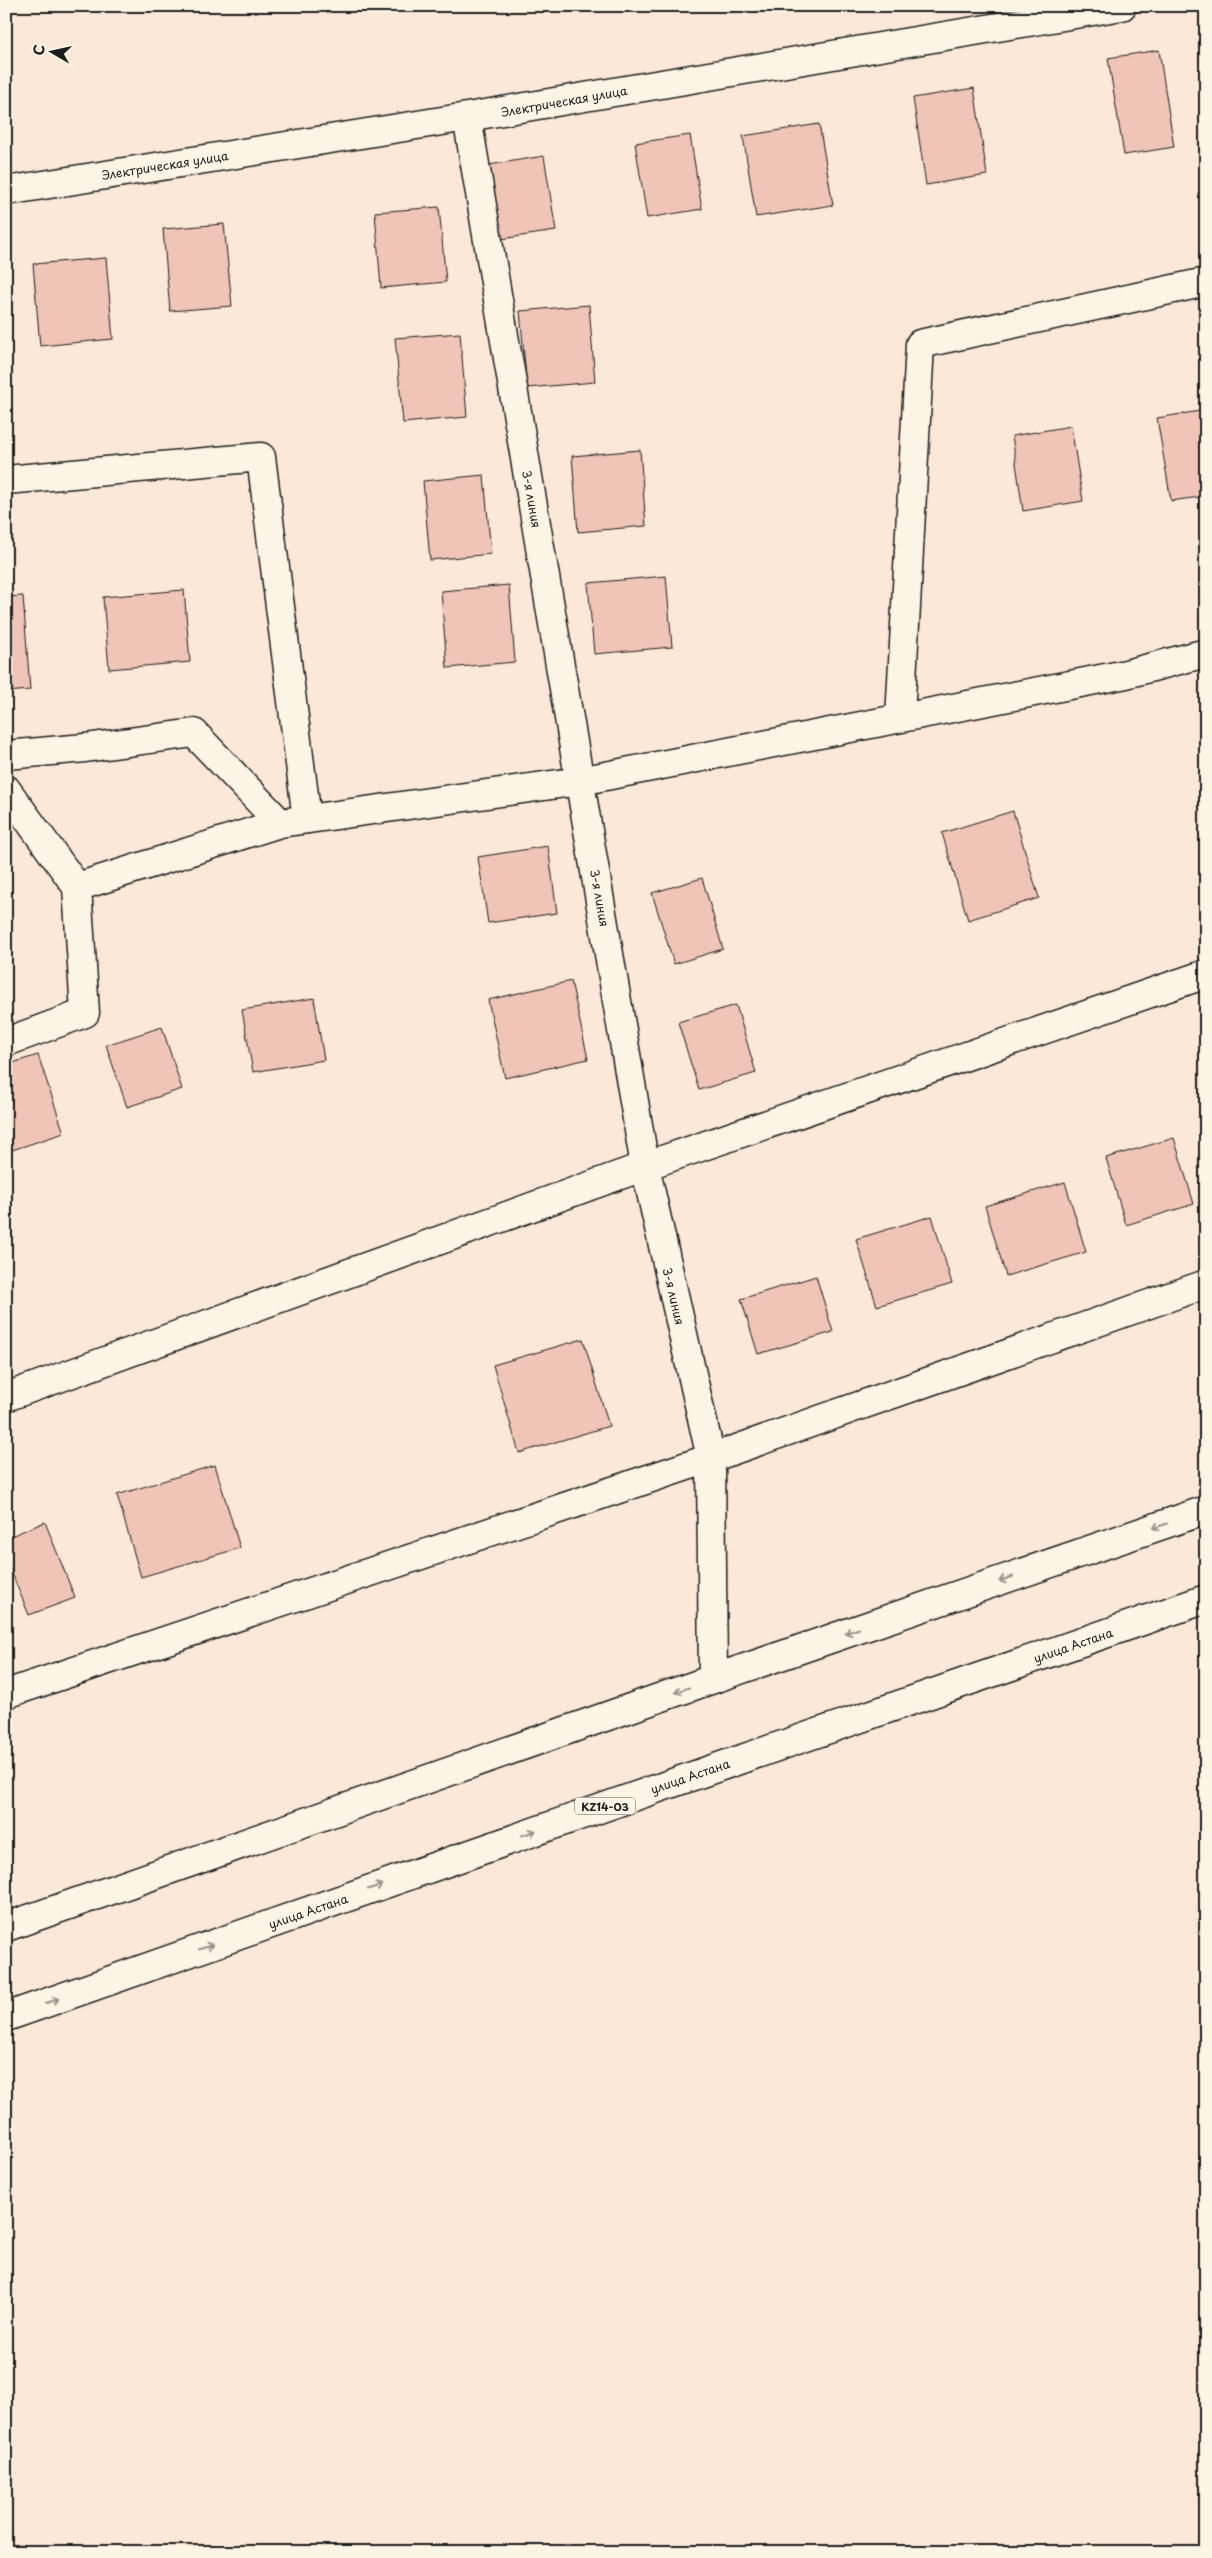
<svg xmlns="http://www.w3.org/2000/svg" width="1212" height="2558" font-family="'Playpen Sans',sans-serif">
<rect width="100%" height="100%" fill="#fbe8d9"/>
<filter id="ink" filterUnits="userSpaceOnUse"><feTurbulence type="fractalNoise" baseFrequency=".02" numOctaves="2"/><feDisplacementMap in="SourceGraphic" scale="10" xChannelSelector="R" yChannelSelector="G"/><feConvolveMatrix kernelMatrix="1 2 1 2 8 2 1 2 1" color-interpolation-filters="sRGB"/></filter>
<g filter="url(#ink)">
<path fill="#f0c4b6" stroke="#1c1c1c" d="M1159 50 1174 147 1124 155 1108 58Z
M974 88 987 175 926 185 913 98Z
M819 124 833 205 756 217 743 136Z
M690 135 702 209 647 218 635 143Z
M544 156 556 231 501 239 489 165Z
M439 207 446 282 381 288 375 212Z
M224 224 232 306 170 311 163 229Z
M106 258 113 339 40 346 33 264Z
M589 305 595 382 527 388 520 311Z
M460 333 467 417 403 423 395 338Z
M1206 410V496L1171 501 1157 418Z
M1071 426 1083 501 1023 511 1012 436Z
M640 450 646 526 578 532 572 456Z
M484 475 491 554 430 560 423 481Z
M666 576 672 647 594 654 588 583Z
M509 585 515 662 447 668 441 591Z
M184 590 190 662 109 669 103 597Z
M23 596 30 690 6 692V597Z
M1013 811 1039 898 968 920 942 833Z
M548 846 557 913 488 923 478 857Z
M702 878 723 949 674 964 652 893Z
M571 981 588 1059 505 1078 488 1000Z
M314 998 324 1060 253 1072 242 1010Z
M736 1005 756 1073 699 1090 678 1022Z
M162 1027 182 1089 127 1107 106 1045Z
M38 1055 64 1133 6 1152V1065Z
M1174 1138 1194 1204 1126 1225 1106 1158Z
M1065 1182 1086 1252 1006 1276 985 1206Z
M932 1216 952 1284 877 1306 856 1239Z
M816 1276 833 1332 758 1354 741 1299Z
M583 1339 609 1426 519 1453 493 1365Z
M215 1465 240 1548 141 1577 117 1495Z
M45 1522 75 1598 29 1615 6 1559V1538Z"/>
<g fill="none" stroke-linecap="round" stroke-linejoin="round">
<defs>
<path id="service" d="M6 480 261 457 307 819
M900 718 920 344 1206 282
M6 755 85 748 194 733 280 823 77 887 85 1013 6 1042
M6 789 77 887
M6 1397 645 1166 1206 974"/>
<path id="minor" d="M467 117 645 1166 711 1458 713 1679
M6 191 467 117 1122 6
M280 823 580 781 1126 674 1206 653
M6 1694 711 1458 1206 1284"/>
<path id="primary" d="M6 1927 713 1679 1206 1510
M6 2017 707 1771 1206 1599"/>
</defs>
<use href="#service" stroke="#1c1c1c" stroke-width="31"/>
<use href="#minor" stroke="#1c1c1c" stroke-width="31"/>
<use href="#primary" stroke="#1c1c1c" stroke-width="31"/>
<use href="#service" stroke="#fcf5e5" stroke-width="28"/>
<use href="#minor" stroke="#fcf5e5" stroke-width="28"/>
<use href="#primary" stroke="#fcf5e5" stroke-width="28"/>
</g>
<defs><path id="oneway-shaft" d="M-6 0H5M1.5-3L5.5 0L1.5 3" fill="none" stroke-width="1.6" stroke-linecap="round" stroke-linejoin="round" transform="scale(1.25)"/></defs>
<g stroke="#97938b">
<use href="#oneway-shaft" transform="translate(1160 1526) rotate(161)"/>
<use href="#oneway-shaft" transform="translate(1006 1579) rotate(161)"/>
<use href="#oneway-shaft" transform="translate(852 1631) rotate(161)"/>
<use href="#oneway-shaft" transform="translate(682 1690) rotate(161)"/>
<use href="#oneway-shaft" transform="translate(529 1833) rotate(-19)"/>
<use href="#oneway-shaft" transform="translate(375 1887) rotate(-19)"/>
<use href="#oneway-shaft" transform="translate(206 1947) rotate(-19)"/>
<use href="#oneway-shaft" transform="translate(52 2001) rotate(-19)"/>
</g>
</g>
<g text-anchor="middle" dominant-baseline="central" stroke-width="4" stroke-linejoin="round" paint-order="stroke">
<rect fill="#fcf5e5" stroke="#5f5d58" stroke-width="1" x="575" y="1797.5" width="60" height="17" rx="4"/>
<g font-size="11" font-weight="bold" fill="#1c1c1c">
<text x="605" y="1806">KZ14-03</text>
</g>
<g font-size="12" fill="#1c1c1c" stroke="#fcf5e5">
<text transform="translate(564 101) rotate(-10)">Электрическая улица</text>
<text transform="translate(165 165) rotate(-9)">Электрическая улица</text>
<text transform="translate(532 499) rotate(80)">3-я линия</text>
<text transform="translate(600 898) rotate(80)">3-я линия</text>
<text transform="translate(674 1296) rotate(77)">3-я линия</text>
<text transform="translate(1073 1645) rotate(-19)">улица Астана</text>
<text transform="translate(690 1776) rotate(-19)">улица Астана</text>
<text transform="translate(308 1911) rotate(-19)">улица Астана</text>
</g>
</g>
<rect width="1212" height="2558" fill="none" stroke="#fcf5e5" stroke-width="25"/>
<rect x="12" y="12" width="1187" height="2533" fill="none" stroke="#1c1c1c" stroke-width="2" filter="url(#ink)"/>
<g transform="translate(52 52) rotate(279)" stroke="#fcf5e5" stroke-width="4" paint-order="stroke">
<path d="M0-4L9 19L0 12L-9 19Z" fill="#1c1c1c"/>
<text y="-8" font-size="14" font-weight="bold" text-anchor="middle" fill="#1c1c1c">С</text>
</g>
</svg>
